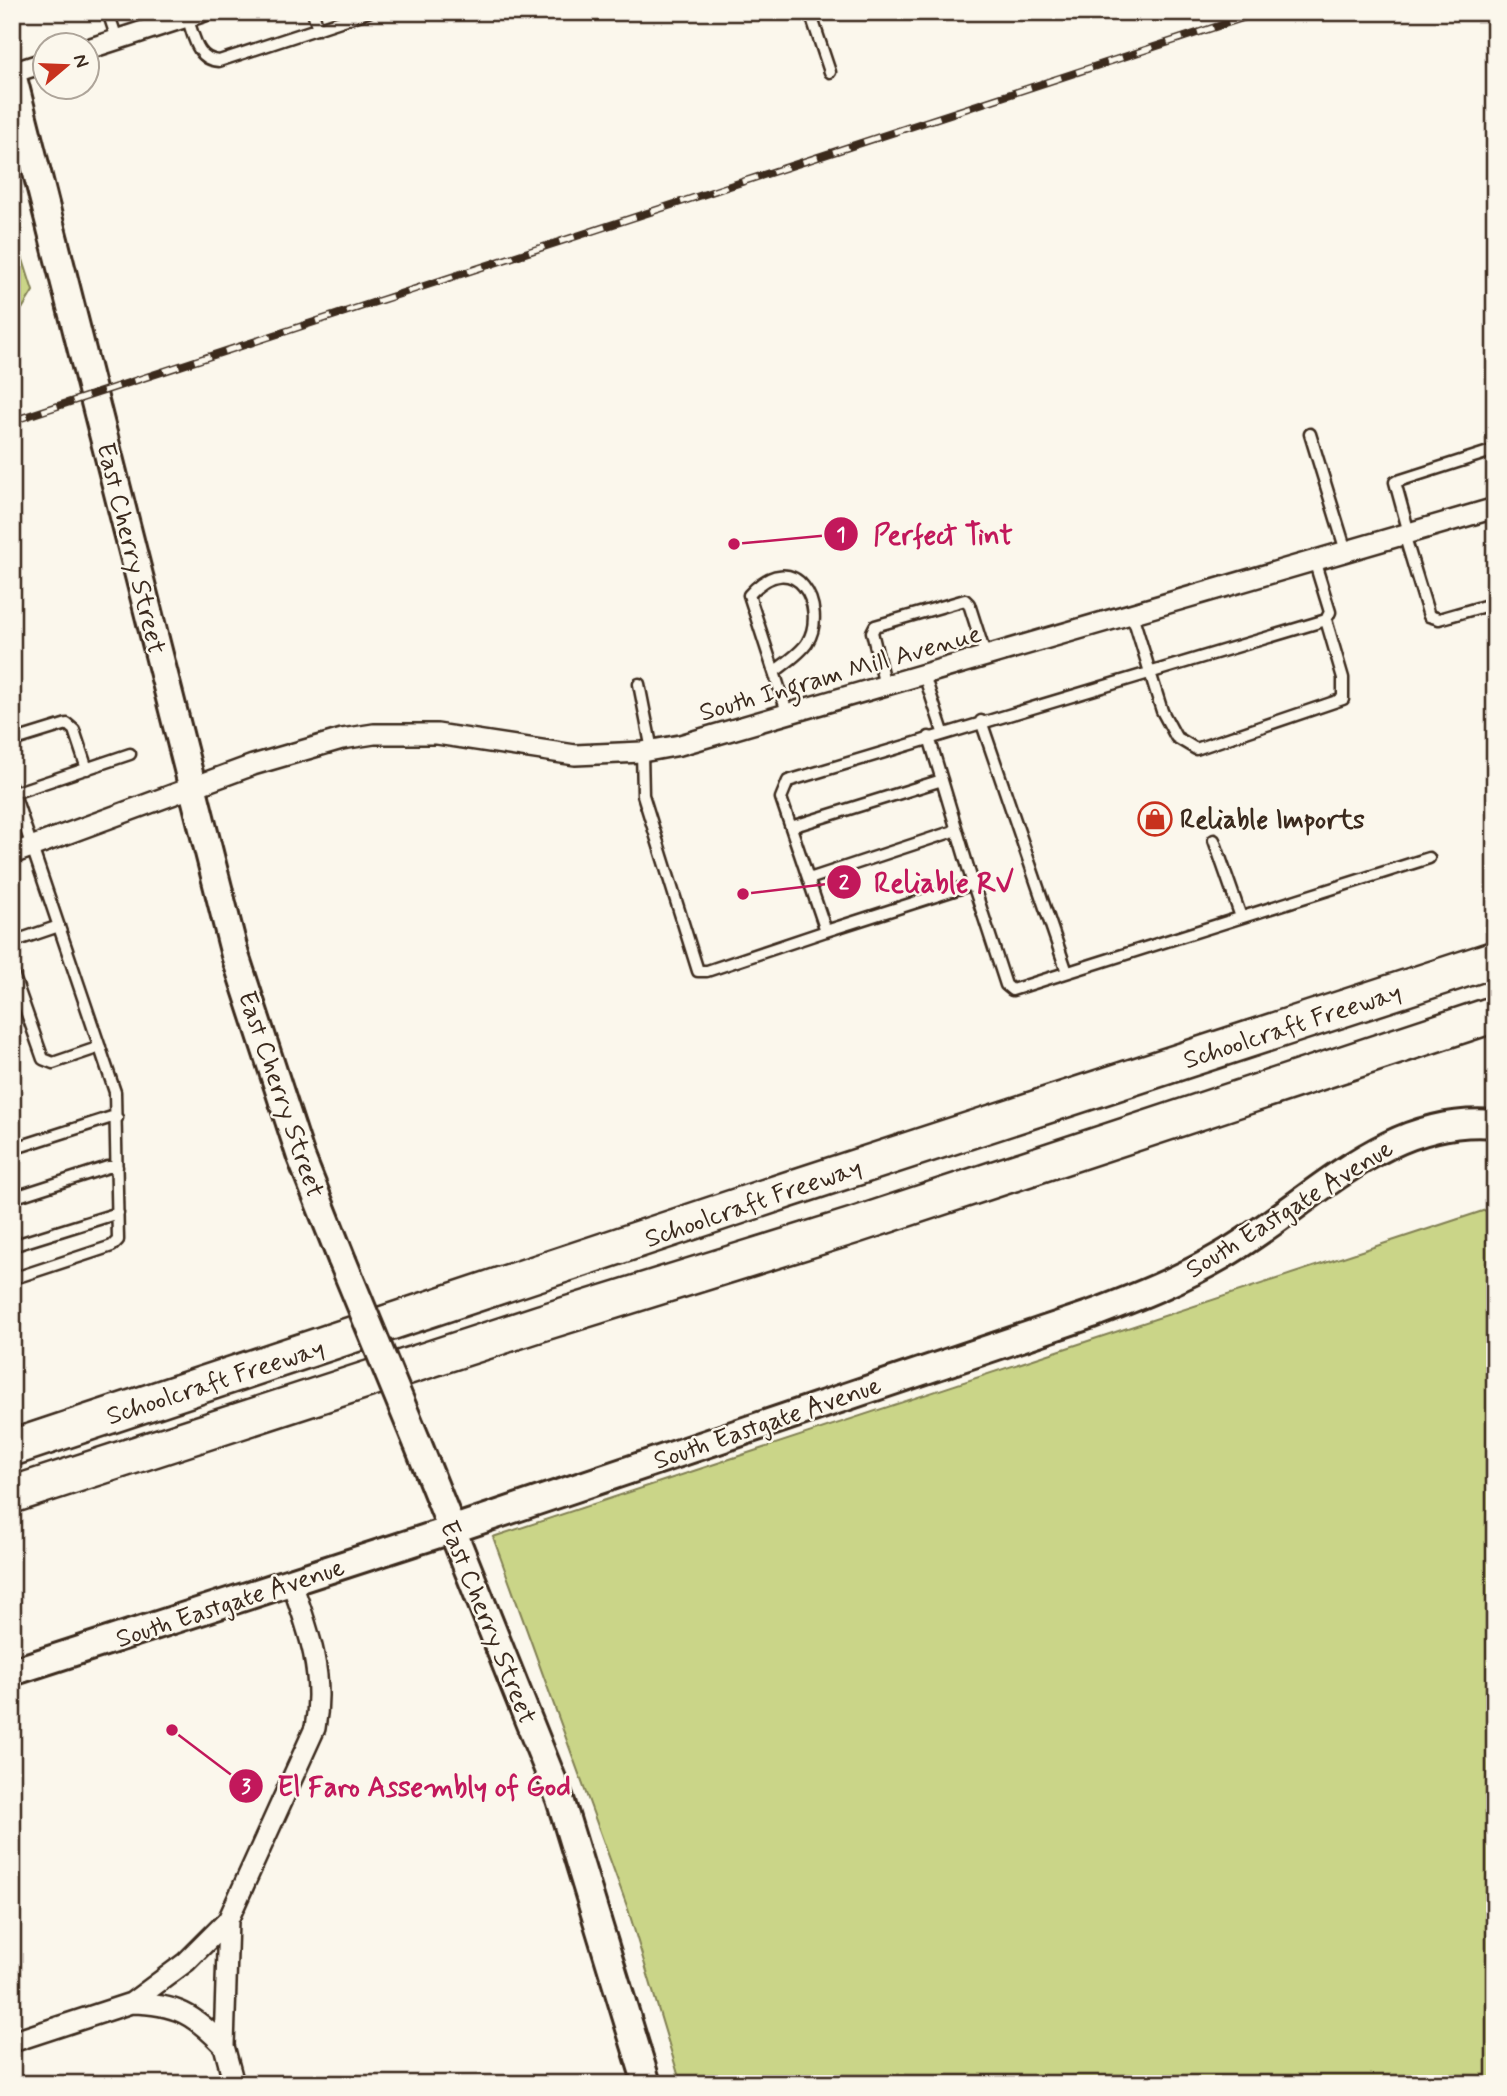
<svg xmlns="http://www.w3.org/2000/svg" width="1507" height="2096" viewBox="0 0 1507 2096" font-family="Mynerve,sans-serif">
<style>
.green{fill:#cad588;stroke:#828053;stroke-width:2}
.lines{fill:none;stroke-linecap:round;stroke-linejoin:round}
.lane-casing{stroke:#3b2a1e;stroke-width:15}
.street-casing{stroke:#3b2a1e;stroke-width:24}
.secondary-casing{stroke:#3b2a1e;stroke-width:32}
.highway-casing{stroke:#3b2a1e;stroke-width:40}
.lane{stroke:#fbf7ec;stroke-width:10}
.street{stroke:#fbf7ec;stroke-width:19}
.secondary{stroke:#fbf7ec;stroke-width:26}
.highway{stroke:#fbf7ec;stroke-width:35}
.rail-casing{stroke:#3b2a1e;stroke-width:8}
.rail{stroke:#fbf7ec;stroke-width:5;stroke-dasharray:16;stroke-linecap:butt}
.secondary-bridge-casing{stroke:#3b2a1e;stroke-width:32;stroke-linecap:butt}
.secondary-bridge{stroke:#fbf7ec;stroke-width:26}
.labels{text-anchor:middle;stroke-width:5;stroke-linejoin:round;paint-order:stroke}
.street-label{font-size:26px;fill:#3b2a1e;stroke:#fbf7ec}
.poi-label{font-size:26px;font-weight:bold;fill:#3b2a1e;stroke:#fbf7ec;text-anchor:start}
.leader{fill:none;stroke:#c2185b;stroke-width:2.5}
.callout-dot{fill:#c2185b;stroke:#fbf7ec;stroke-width:2.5}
.mark-label{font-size:21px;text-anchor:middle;font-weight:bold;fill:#fff}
.callout-label{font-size:28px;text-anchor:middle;font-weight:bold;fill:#c2185b;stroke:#fbf7ec;stroke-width:5;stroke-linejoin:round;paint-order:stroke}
</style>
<rect width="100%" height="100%" fill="#fbf7ec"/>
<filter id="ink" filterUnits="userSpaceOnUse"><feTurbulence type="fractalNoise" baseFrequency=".0143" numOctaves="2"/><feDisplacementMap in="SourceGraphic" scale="14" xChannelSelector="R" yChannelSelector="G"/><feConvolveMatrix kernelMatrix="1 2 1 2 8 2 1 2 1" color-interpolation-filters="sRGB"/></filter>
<g filter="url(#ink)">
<path class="green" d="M12 225 33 291 22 309 12 316Z
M1495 1207V2084H681L628 1909 493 1537Z"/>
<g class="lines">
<defs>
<path id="lane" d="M108 12 117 39
M313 12 318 29
M810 12 830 72
M187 17C194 35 196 60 219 61L368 12
M1310 434 1346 551
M1409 533 1395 482 1495 450
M1404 534 1429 616 1439 619 1495 603
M1314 560 1330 612 1326 620 788 781 781 798 826 931 973 884 1006 985 1012 990 1429 858
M1132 614 1162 711 1176 737 1196 749 1343 699V678L1326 620
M774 672C784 664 800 654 807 643 829 608 795 543 749 595L788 715
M924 675 943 732
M639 684 652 750
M885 686 872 632 875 626 965 600 969 604 986 657
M981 721 1067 972
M929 737 973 884
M12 741 67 724 74 730 87 769
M642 752 643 795 698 971H707L826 931
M12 788 115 1092 118 1240 112 1246 21 1276 12 1274
M14 793 130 754
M791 827 942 780
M1214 840 1241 917
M809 879 957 830
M12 942 59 926
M12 971 43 1059 53 1063 100 1047
M12 1149 112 1117 117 1118
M12 1198 108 1167H117
M12 1246 118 1213"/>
<path id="street" d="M88 49 202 12
M12 73 46 62
M12 854 253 765 342 739 374 734H437L575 755 642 752 680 745 1495 508
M131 2003C176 2004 194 2014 224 2046
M12 2042 131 2003 186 1962 228 1920
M234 2084 224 2046 228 1920 315 1728C325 1675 309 1631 291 1581"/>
<path id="secondary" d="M12 74 235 955 301 1157 342 1260
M417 1442 560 1799 647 2084
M12 1672 451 1530 1092 1314C1137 1297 1182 1279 1223 1255 1311 1204 1385 1114 1495 1124"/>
<path id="highway" d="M12 1448 787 1190 1495 959
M12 1495 541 1323 853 1226 1495 1014"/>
</defs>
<use href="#lane" class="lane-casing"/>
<use href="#street" class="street-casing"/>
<use href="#secondary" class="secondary-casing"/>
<use href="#highway" class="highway-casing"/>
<use href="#lane" class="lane"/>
<use href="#street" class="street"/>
<use href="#secondary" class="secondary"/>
<use href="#highway" class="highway"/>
<defs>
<path id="rail" d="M12 421 1261 12"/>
</defs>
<use href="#rail" class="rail-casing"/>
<use href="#rail" class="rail"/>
<defs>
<path id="secondary-bridge" d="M342 1260 417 1442"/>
</defs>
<use href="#secondary-bridge" class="secondary-bridge-casing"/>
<use href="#secondary-bridge" class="secondary-bridge"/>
</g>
</g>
<defs>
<symbol id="shop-ring" viewBox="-11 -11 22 22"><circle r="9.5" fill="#fbf7ec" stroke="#c8321e" stroke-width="1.5"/><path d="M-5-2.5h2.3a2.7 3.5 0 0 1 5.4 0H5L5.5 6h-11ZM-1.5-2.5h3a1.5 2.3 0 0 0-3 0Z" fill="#c8321e"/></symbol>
</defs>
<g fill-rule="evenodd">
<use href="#shop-ring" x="1136" y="800" width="38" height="38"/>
</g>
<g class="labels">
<g class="street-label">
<text transform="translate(132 548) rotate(76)" y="9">East Cherry Street</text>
<text transform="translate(840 672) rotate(-16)" y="9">South Ingram Mill Avenue</text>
<text transform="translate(1292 1025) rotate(-18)" y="9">Schoolcraft Freeway</text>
<text transform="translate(282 1094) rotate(71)" y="9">East Cherry Street</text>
<text transform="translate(753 1202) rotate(-19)" y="9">Schoolcraft Freeway</text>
<text transform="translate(1289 1208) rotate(-32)" y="9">South Eastgate Avenue</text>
<text transform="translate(215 1381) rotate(-18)" y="9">Schoolcraft Freeway</text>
<text transform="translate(767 1422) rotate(-19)" y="9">South Eastgate Avenue</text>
<text transform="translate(230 1602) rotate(-18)" y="9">South Eastgate Avenue</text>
<text transform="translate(489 1622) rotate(68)" y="9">East Cherry Street</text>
</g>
<g class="poi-label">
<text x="1180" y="828">Reliable Imports</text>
</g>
</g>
<path class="leader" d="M734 544L841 534M743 894L844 882M172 1730L246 1786"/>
<g class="callout-dot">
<circle cx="734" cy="544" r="7"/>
<circle cx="743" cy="894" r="7"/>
<circle cx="172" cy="1730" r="7"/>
<circle cx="841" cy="534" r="18"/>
<circle cx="844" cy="882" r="18"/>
<circle cx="246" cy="1786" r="18"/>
</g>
<g class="mark-label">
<text x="841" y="541">1</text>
<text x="844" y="889">2</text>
<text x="246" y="1793">3</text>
</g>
<g class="callout-label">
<text x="943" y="544">Perfect Tint</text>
<text x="944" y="892">Reliable RV</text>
<text x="424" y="1796">El Faro Assembly of God</text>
</g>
<rect width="1507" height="2096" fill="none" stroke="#fbf7ec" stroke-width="42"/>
<rect x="21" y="21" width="1465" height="2054" fill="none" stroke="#3b2a1e" stroke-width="2.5" filter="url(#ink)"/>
<g transform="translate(66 66) rotate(71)"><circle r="33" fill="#fbf7ec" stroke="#aea59a" stroke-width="2"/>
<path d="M0-5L12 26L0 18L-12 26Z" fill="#c8321e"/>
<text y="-10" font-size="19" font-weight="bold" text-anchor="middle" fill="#3b2a1e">N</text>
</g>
</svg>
